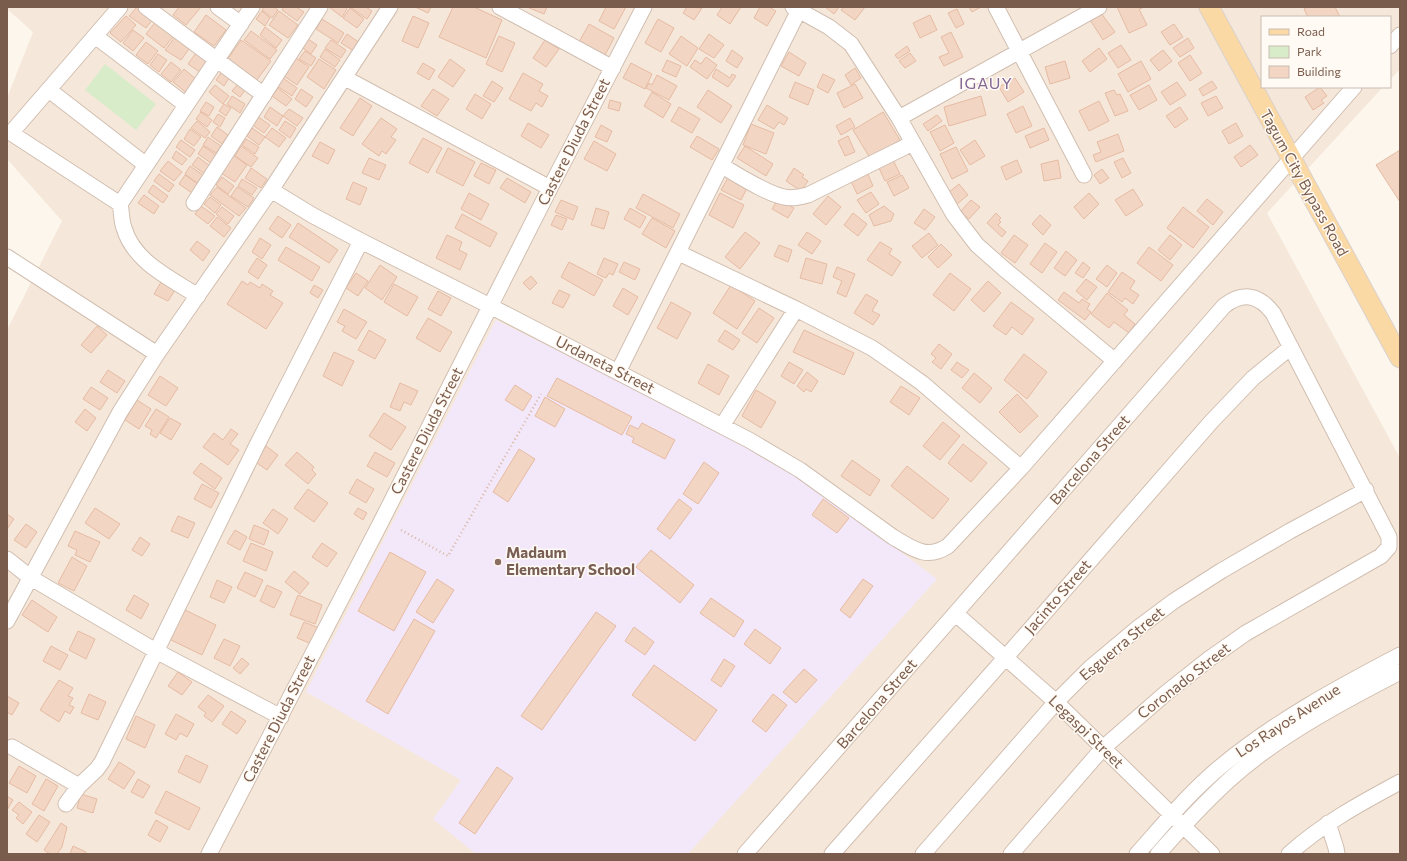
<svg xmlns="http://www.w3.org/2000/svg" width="1407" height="861" viewBox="0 0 1407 861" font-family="Commissioner,sans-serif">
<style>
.residential{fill:#f5e8da}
.education{fill:#f3e8fa}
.green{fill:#d8ecc9}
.building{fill:#f3d5c3;stroke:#e6bba3}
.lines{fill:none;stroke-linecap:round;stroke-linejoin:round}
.minor-casing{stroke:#d1beb0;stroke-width:17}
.major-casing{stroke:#dad1cd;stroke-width:21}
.path{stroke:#d9b8a5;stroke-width:2.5;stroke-dasharray:1 3;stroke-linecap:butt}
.minor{stroke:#fff;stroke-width:15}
.major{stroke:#fbd9a5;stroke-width:19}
.education-dot{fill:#8d6e63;stroke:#fffaf3;stroke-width:1.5}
.labels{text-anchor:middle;stroke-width:3;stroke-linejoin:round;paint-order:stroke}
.street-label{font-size:15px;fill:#7a5c4d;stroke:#fffaf3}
.education-label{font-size:15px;font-weight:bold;fill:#785e54;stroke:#fffaf3;text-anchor:start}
.neighbourhood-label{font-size:16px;letter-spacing:1px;fill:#846695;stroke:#fffaf3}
</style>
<rect width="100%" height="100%" fill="#fdf6ec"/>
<path class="residential" d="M7 7H1400V69L1390 80V17H1262V87H1383L1267 213 1400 458V854H7V330L62 221 7 159V98L33 32 7 9Z"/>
<path class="education" d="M496 320 722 432 773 461 841 507 937 579 688 854H476L433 819 461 780 306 692Z"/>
<path class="green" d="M105 64 156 104 136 130 85 90Z"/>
<path class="building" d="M137 7 153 19 146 28 129 16Z
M179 7H201L186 25 173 15Z
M264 7H274L278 10 272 18 262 10Z
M284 7H296L304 12 297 21 282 10Z
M329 7H345L347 9 342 17Z
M350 7H366L372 11 367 19Z
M415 7H431L428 13Z
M453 7H474L502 20 486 58 439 37Z
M527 7H547L544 14Z
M606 7H626L614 29 599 21Z
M687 7 702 8 694 20 683 13Z
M722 7H741L730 24 717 15Z
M760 7H769L776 11 767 26 754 18Z
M825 7H839L834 14Z
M844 7H865L855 20 841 10Z
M969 7H981L972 12Z
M1117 7H1145L1139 9 1147 25 1129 33Z
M1307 7H1335L1340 17H1308L1304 9Z
M350 8 364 19 357 28 343 18Z
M957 9 964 24 956 28 948 13Z
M262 11 270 18 265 26 256 19Z
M279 11 298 25 288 38 269 25Z
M1101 13 1115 32 1103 40 1090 20Z
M206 15 226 30 214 46 194 32Z
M930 15 937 30 920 38 913 23Z
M126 16 136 25 121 42 110 33Z
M413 16 429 23 418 48 402 41Z
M322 19 344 33 338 43 316 29Z
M658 19 674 28 661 52 645 43Z
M157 20 175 34 164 48 146 34Z
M589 24 614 38 604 57 579 42Z
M1174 24 1183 37 1170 45 1161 32Z
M265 27 282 40 276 48 260 35Z
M133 30 144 38 133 51 123 43Z
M251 31 277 50 270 59 244 40Z
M951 32 963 57 944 66 939 57 949 53 941 37Z
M347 34 360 43 354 51 341 43Z
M709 34 724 45 714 58 699 49Z
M176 36 191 46 181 60 165 50Z
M499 36 515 43 502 72 486 64Z
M681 36 698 48 687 66 669 54Z
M305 37 317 45 311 54 300 46Z
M1188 38 1194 48 1180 57 1173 48Z
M241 40 271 61 256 81 227 60Z
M331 40 346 50 341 58 325 48Z
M545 40 559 49 546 67 533 58Z
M146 42 158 51 148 64 136 55Z
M1121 45 1131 60 1118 68 1108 53Z
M907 46 910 51 898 59 895 55Z
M1099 48 1107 59 1090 72 1082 61Z
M325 49 340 60 335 67 320 57Z
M732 50 743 58 737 68 726 61Z
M1163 50 1172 61 1159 71 1150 60Z
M305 51 316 58 311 66 299 59Z
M789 52 806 63 799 76 781 66Z
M196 53 209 63 201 73 188 64Z
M910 53 916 61 905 68 899 61Z
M158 54 167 60 159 72 150 65Z
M1190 55 1202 73 1190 81 1178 63Z
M706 57 717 65 707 79 690 67 695 60 701 64Z
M296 58 309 67 297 85 284 76Z
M319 59 336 70 324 89 307 77Z
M450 59 465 70 453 87 438 77Z
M667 60 681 66 676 77 662 71Z
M1065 61 1070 78 1050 84 1045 67Z
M1141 61 1151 79 1128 92 1118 74Z
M171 62 181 70 171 82 161 74Z
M423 63 435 70 429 80 417 73Z
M631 63 652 74 645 89 623 78Z
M855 68 861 78 851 85 845 75Z
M184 69 198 81 188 94 173 82Z
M716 69 730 78 732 74 736 76 728 87 712 77Z
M221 73 229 78 224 86 216 80Z
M523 73 543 84 539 91 548 96 542 107 536 103 531 111 509 99Z
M823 74 835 80 828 93 817 87Z
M657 75 677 86 669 100 646 88 649 83 652 85Z
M283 78 297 88 292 96 277 86Z
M1015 78 1024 92 1008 102 999 87Z
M492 81 503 88 494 102 483 96Z
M1212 81 1217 88 1203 96 1199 89Z
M795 82 814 90 808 105 789 97Z
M1177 82 1186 95 1170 105 1161 92Z
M238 84 245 90 240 97 232 91Z
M855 84 863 98 844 108 837 93Z
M215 85 229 96 223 104 209 92Z
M1149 85 1157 100 1139 110 1130 95Z
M1320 87 1327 96 1321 100 1324 103 1313 110 1305 97Z
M278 88 292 99 286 106 272 96Z
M301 89 313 97 306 107 295 99Z
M433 89 449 99 437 116 421 106Z
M708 90 732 106 721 123 697 107Z
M1114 90 1117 95 1120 94 1128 111 1115 116 1105 93Z
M652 92 671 104 663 118 644 106Z
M475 94 491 104 482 119 466 109Z
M232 96 245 104 240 113 227 104Z
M981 96 986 115 949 126 944 107Z
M1216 96 1223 108 1208 116 1201 103Z
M360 98 372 106 353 136 340 128Z
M610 100 621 103 619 111 608 108Z
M1099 101 1109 121 1089 131 1079 111Z
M206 102 214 107 209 116 200 111Z
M224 104 231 108 226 116 219 111Z
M767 105 788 118 784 125 779 122 774 129 758 120Z
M1023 106 1032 126 1016 133 1007 114Z
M270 107 283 116 277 126 264 117Z
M679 107 700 119 692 133 671 121Z
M1180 107 1188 119 1175 128 1166 116Z
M289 109 303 118 297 126 283 116Z
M201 112 212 120 207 127 196 119Z
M883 112 900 140 870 158 853 130Z
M218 114 225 118 220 127 213 122Z
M937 115 942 121 928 131 923 124Z
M257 116 270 125 264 133 251 124Z
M381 118 397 129 391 137 396 140 386 154 382 151 379 156 362 144Z
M850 118 855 127 841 135 836 126Z
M197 121 210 132 205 138 191 128Z
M285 121 296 128 290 138 279 130Z
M528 123 549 135 541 148 521 136Z
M1236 123 1243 136 1229 144 1222 131Z
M751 124 774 133 766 154 743 145Z
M601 125 612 131 607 142 595 137Z
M945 125 954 143 940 151 930 132Z
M217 127 228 135 222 144 211 136Z
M252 128 265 137 259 145 247 136Z
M272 128 286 138 279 147 265 137Z
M1044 128 1049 140 1030 148 1025 136Z
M190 129 201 137 194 146 184 139Z
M1118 134 1124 151 1096 162 1093 155 1101 152 1097 142Z
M697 136 719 149 712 160 690 147Z
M848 136 855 152 845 156 838 141Z
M208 137 221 146 216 153 203 145Z
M423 138 442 148 428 173 409 163Z
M246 139 259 147 255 154 242 145Z
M181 140 195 150 190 157 176 147Z
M975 140 985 156 970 165 960 150Z
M594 141 616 154 607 171 584 159Z
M320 142 335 150 328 164 312 156Z
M1250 145 1258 155 1241 167 1234 157Z
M203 146 216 155 211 163 198 154Z
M241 146 258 158 251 167 235 156Z
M745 146 773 164 766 176 737 158Z
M956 147 968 171 952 179 940 154Z
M448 148 475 162 463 186 436 172Z
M1400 150V202L1376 165Z
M176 151 187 159 182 165 172 158Z
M233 155 247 165 235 182 221 173Z
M198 157 210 166 205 174 192 165Z
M369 158 386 165 379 180 362 173Z
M1123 158 1131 173 1122 178 1114 162Z
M893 160 900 174 885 181 879 168Z
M1017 160 1022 172 1006 180 1001 167Z
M1058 160 1061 178 1044 181 1041 164Z
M168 161 182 172 174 181 160 171Z
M481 163 496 170 489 184 474 176Z
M190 166 203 175 197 183 185 174Z
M251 168 267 179 261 188 245 178Z
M794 168 804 175 802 177 808 181 801 191 786 181Z
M1102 169 1109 178 1100 184 1094 175Z
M867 172 873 186 857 194 850 179Z
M159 174 174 185 169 192 154 181Z
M730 174 749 184 741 200 721 190Z
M185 175 198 184 192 193 179 184Z
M902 175 909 188 894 196 887 182Z
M222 177 234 186 228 194 216 185Z
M507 178 531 192 525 203 500 188Z
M242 179 257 188 252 195 238 186Z
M353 182 367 188 360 205 346 199Z
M959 184 968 195 957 204 948 193Z
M153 185 168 196 163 203 148 192Z
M217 187 246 208 239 216 210 195Z
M237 187 254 198 248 207 231 196Z
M1133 189 1143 205 1126 216 1115 200Z
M871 192 879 204 866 213 857 200Z
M469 193 489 204 481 220 461 209Z
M720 193 744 205 733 228 709 215Z
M1089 193 1099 204 1084 219 1074 207Z
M643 194 680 214 673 228 636 208Z
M144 195 159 206 154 214 138 203Z
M828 196 841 207 826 225 813 214Z
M210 197 221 205 215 213 204 204Z
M778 199 794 208 788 218 772 209Z
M1207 199 1223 212 1213 225 1197 211Z
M561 200 578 207 573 220 555 212Z
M971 200 980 207 969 219 960 212Z
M201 206 215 216 208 224 195 214Z
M884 206 894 214 891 221 874 226 869 215Z
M222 207 234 216 228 224 216 214Z
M1183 207 1209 227 1193 248 1167 228Z
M596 208 609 212 604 229 591 225Z
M630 208 646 217 640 228 624 219Z
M924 209 935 217 925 230 914 223Z
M853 213 867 224 858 236 844 225Z
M996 213 1001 218 999 220 1001 222 998 225 1006 232 1002 237 987 223Z
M462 214 497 233 490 247 455 228Z
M556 215 567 219 562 230 551 225Z
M1040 215 1051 225 1043 235 1032 224Z
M278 216 291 225 282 238 269 229Z
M217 217 231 228 224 237 210 226Z
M652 218 675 231 666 248 642 234Z
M298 223 338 250 329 263 289 237Z
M745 232 760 243 740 269 725 257Z
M807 232 821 241 812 254 798 245Z
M929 233 938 245 922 258 912 246Z
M447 235 462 242 459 250 467 254 460 270 436 258Z
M1014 235 1028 245 1015 263 1001 253Z
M1170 235 1182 245 1170 260 1158 250Z
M260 238 271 245 262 259 252 252Z
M197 241 210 251 203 261 190 250Z
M880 242 892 249 889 254 901 262 892 276 867 260Z
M1045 243 1057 252 1042 273 1030 264Z
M941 244 952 255 938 268 928 257Z
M779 245 792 250 788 262 774 256Z
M286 247 320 267 312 281 278 260Z
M1149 247 1173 265 1161 281 1137 263Z
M1066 251 1077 260 1065 276 1054 268Z
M257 258 267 265 258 279 248 272Z
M604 258 618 264 613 275 609 273 606 278 597 274Z
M806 258 827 264 822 284 800 278Z
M569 262 603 280 594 296 561 277Z
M624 262 640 269 635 280 619 272Z
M1083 262 1090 268 1083 278 1075 273Z
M380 265 397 277 382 300 365 288Z
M1107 265 1117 273 1107 287 1096 279Z
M837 267 855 274 846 297 837 293 842 281 833 277Z
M1122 272 1135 281 1130 289 1139 295 1133 304 1125 298 1122 302 1108 292Z
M356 273 368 281 358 296 346 288Z
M950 273 971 289 954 311 933 295Z
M531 276 537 283 530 290 523 283Z
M1086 279 1097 287 1087 300 1076 291Z
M242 281 248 285 250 282 260 288 262 284 273 291 270 295 283 303 266 329 227 304Z
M988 281 1001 293 984 312 971 300Z
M161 282 175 290 168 301 154 294Z
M394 284 418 297 407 316 384 302Z
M314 285 323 290 318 298 310 293Z
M731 285 755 301 737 329 713 313Z
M623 288 638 297 628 315 613 306Z
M559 290 570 295 563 308 552 303Z
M438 291 451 298 441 316 428 309Z
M1064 292 1079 303 1082 299 1090 304 1087 309 1091 312 1085 320 1058 300Z
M1107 293 1128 310 1124 315 1135 324 1129 333 1114 322 1109 328 1091 314Z
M866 294 878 301 872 311 880 315 873 325 854 313Z
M671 302 691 313 677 339 657 328Z
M1011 302 1034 319 1022 335 1012 327 1006 335 993 326Z
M759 308 774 318 757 343 742 333Z
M344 309 367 322 356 339 342 331 345 326 337 322Z
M428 318 452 332 440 352 416 338Z
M97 326 107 335 91 353 81 345Z
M369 330 386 340 375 359 358 350Z
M725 330 740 340 733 350 718 341Z
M804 330 854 353 844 375 793 352Z
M939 344 952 354 941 369 932 362 936 358 931 354Z
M334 352 354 361 342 386 323 376Z
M1024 354 1047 372 1027 399 1004 380Z
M789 362 803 370 794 384 781 376Z
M957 362 969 370 962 378 951 370Z
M708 364 729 376 719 395 698 383Z
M108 370 125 381 117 393 100 382Z
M807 372 818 381 811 392 806 389 804 392 797 386Z
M974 373 992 388 980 403 962 388Z
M160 376 178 388 166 406 148 395Z
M557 378 632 417 622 435 547 396Z
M400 383 418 391 411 405 404 402 400 411 390 407Z
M515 385 532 396 523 411 505 400Z
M901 386 920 398 909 415 890 402Z
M91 387 108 398 100 410 83 399Z
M756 390 776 402 761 428 742 416Z
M1017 394 1038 416 1020 433 999 412Z
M545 397 565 409 555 427 535 416Z
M137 400 151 409 139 429 125 420Z
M85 409 96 418 87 431 75 422Z
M156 409 169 417 156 438 150 434 152 430 145 426Z
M384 413 406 427 391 450 369 436Z
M170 418 181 424 171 440 160 433Z
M943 422 960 436 940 460 923 446Z
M642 423 675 440 665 459 632 442 634 438 626 434 630 425 638 429Z
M231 429 238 434 230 444 239 450 228 465 203 447 214 433 223 440Z
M963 444 987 463 971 482 948 463Z
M266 446 278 455 267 470 254 461Z
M519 449 535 459 508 502 493 492Z
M297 452 314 467 312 470 316 474 308 484 285 465Z
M375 452 395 463 387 477 367 466Z
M852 460 880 480 870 496 841 476Z
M704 462 719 473 698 504 683 494Z
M201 463 222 478 215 489 193 473Z
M907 466 949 499 933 519 891 486Z
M357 479 374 489 366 503 349 493Z
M202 484 219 493 211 508 194 499Z
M308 489 328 503 314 522 294 508Z
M679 499 692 509 670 539 657 529Z
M823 499 849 518 837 533 812 515Z
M95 508 120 524 109 539 85 523Z
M358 508 367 513 363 520 354 514Z
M273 509 288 519 278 534 263 523Z
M7 514 14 519 7 529Z
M178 516 195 523 188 538 171 531Z
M26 524 37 532 26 548 14 540Z
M254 525 269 531 264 545 249 539Z
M235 530 247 537 240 550 227 543Z
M75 531 100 542 90 562 75 555 77 550 68 546Z
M140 537 150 544 142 556 132 550Z
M251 543 273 552 266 571 243 561Z
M322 543 337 553 327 567 312 557Z
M651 550 694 585 680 603 636 567Z
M390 552 426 572 394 631 358 611Z
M72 557 87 566 74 591 58 583Z
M294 571 309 583 300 594 285 582Z
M245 572 263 580 255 597 237 588Z
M437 579 454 590 433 623 416 612Z
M863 579 873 586 850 618 840 610Z
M217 580 232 587 224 603 210 597Z
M267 585 282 592 274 608 260 601Z
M134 595 149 604 141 619 126 610Z
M298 595 322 605 315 624 290 615Z
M711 598 744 621 734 637 700 613Z
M32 600 57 617 48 632 22 615Z
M181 608 216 625 202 655 167 638Z
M596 612 616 626 542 730 521 716Z
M414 619 435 631 388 714 366 701Z
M304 622 319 628 312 644 297 638Z
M634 627 654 642 645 655 625 641Z
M755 629 781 648 770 664 744 644Z
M78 631 95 639 86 659 69 650Z
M224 639 240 646 230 666 214 658Z
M51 646 68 655 60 670 43 661Z
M242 658 249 664 240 674 233 668Z
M724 659 735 666 721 687 711 680Z
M654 665 717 710 695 741 632 695Z
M804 669 817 680 796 703 783 692Z
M178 672 192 682 182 695 168 686Z
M59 680 73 688 68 696 73 698 69 705 74 707 70 714 65 711 59 722 40 710Z
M89 694 106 702 98 720 81 713Z
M773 694 787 705 766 732 752 721Z
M208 695 224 706 212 722 204 716 206 713 198 707Z
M7 696 19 703 12 715 7 712Z
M231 711 246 721 237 734 222 724Z
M176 714 194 724 187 737 180 733 176 740 165 734Z
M136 716 155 725 145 748 126 739Z
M186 755 208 766 200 783 178 772Z
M119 762 135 772 124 789 108 779Z
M19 766 36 776 27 793 9 783Z
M497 767 513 778 475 834 459 823Z
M46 779 58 786 44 811 32 804Z
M138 779 150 786 143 798 131 792Z
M166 791 200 808 189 830 155 813Z
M81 794 97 799 93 813 77 808Z
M7 796 13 800 7 810Z
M19 802 32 812 23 824 16 818 19 815 12 810Z
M39 815 50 822 37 842 26 834Z
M156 820 168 827 160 842 148 835Z
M61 823 67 827 62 847 57 854H50L44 850Z
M73 846 86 852V854H70Z"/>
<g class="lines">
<defs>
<path id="minor" d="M120 7 11 133 120 204C122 212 121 220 124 228 134 262 170 278 198 296
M146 7 264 95
M218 7 241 24
M500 7 613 68
M793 7 829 27 851 44 899 118 954 215 977 245 1003 268 1115 361
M996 7 1084 175
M95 36 186 105
M1390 46 1400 35
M345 78 550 188
M49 90 146 165
M899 118 1099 7
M722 166C738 175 767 194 784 197 792 199 800 197 808 195L913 143
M271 190 312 215 361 241 490 306 749 440 800 470 893 537C913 549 927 560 948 546L1021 468 1354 87
M194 203 320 7
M120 204 252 7
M679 253 796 309 872 348 898 366 922 383 1021 468
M7 257 157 354
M618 372 799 10
M722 426 796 309
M7 559 31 578 156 651 281 717
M956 614 1056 702 1212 854
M7 621 120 412 157 354 271 190 390 7
M12 747 79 786
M66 804 79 786 97 769 102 762 257 445 361 241
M1328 823 1336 848 1337 854
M209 854 382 520 550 188 644 7
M745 854 1224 306C1243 291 1259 295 1273 313L1389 537V547L1381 556 1374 560 1246 633 1209 659 1166 693 1103 748 1011 854
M832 854 1006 657 1211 422 1253 378 1291 347
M923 854 1056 702 1090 668 1139 627 1174 601 1221 571 1290 531 1366 490
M1137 854C1163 825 1189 793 1219 768 1274 722 1337 688 1400 655
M1158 854C1180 829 1203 804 1228 781 1276 737 1342 702 1400 672
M1289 854C1322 824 1361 803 1400 782"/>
<path id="major" d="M1209 7 1400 358"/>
</defs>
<use href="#minor" class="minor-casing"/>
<use href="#major" class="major-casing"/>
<path class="path" d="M401 530 448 556 541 394"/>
<use href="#minor" class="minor"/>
<use href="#major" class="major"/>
</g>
<circle class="education-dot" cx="498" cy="562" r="4"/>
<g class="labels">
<g class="street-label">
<text transform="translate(574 142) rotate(-63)" y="5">Castere Diuda Street</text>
<text transform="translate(1304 183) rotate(61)" y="5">Tagum City Bypass Road</text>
<text transform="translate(605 365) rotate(27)" y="5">Urdaneta Street</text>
<text transform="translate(427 431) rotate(-63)" y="5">Castere Diuda Street</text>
<text transform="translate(1090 460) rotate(-49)" y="5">Barcelona Street</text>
<text transform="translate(1058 597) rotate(-49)" y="5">Jacinto Street</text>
<text transform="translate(1122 644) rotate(-40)" y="5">Esguerra Street</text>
<text transform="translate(1184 681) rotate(-38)" y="5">Coronado Street</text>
<text transform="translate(877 704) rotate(-49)" y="5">Barcelona Street</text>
<text transform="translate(279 719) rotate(-63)" y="5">Castere Diuda Street</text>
<text transform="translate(1288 721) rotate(-33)" y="5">Los Rayos Avenue</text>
<text transform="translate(1086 732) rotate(44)" y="5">Legaspi Street</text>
</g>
<g class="education-label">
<text x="506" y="558">Madaum<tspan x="506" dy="17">Elementary School</tspan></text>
</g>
<g class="neighbourhood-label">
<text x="986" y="89">IGAUY</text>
</g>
</g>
<rect width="1407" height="861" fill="none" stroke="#7a5c4d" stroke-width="16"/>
<rect x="1261" y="16" width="130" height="72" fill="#fffaf3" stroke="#cabbb1"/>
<rect x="1269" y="29" width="20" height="6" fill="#fbd9a5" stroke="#cabbb1"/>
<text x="1297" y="36" font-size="12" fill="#7a5c4d">Road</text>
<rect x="1269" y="46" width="20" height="12" fill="#d8ecc9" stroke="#cabbb1"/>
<text x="1297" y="56" font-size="12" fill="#7a5c4d">Park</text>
<rect x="1269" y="66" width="20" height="12" fill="#f3d5c3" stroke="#cabbb1"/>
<text x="1297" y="76" font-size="12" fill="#7a5c4d">Building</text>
</svg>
